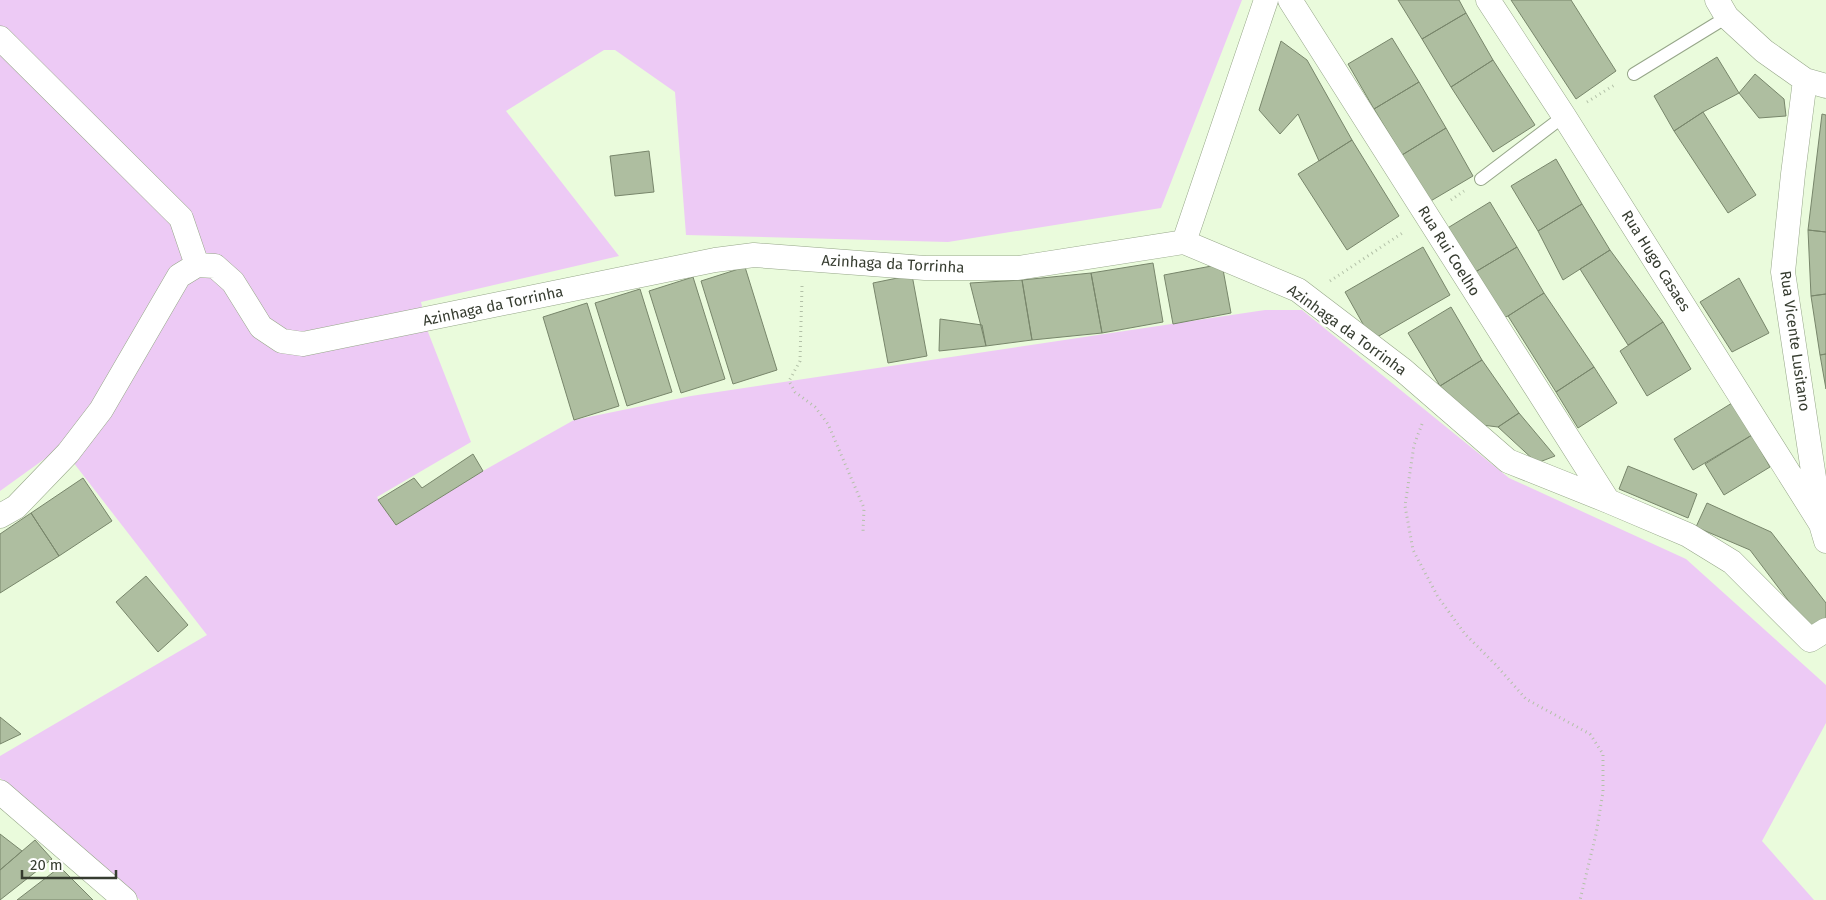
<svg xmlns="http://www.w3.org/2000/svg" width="1826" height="900" viewBox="0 0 1826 900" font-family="'Fira Sans',sans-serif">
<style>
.green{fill:#edcaf5}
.building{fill:#aebea0;stroke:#78866b}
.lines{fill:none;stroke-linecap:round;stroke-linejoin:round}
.service-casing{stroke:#96a689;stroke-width:14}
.minor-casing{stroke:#96a689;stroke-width:25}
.path{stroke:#b3c1a8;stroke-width:3;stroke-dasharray:1 4;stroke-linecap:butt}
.service{stroke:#fff;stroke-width:12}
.minor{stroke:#fff;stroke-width:24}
.labels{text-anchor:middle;stroke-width:5;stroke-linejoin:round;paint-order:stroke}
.street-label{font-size:15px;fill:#363c30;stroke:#fff}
</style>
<rect width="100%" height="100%" fill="#eafbdc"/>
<path class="green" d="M0 0H1242L1161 208 948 242 686 235 675 92 615 50H604L506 111 619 256 421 302 428 332 471 442 377 497 396 525 483 471 574 420 691 396 1265 310H1302L1509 478 1686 559 1826 685V723L1762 841 1814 900H140L0 778V756L207 635 73 462 50 455 0 491Z"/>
<path class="building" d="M1398 0H1459L1466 13 1422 39Z
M1511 0H1571L1616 71 1576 99Z
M1466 13 1493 60 1451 87 1422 39Z
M1392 38 1419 82 1374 109 1348 64Z
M1281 41 1307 60 1352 140 1319 161 1298 114 1280 134 1259 110Z
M1717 57 1739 93 1703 112 1674 131 1654 96Z
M1493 60 1535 125 1493 152 1451 87Z
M1755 74 1784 99 1786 116 1759 118 1739 93Z
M1419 82 1446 128 1402 155 1374 109Z
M1703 112 1756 195 1728 213 1674 131Z
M1822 114 1826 115V232L1808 230Z
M1446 128 1473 176 1429 202 1402 155Z
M1352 140 1399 216 1347 250 1298 174Z
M649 151 654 192 615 196 610 156Z
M1556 159 1582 204 1538 231 1511 186Z
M1490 202 1517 247 1472 274 1446 229Z
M1582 204 1610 250 1563 280 1538 231Z
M1808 230 1826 232V294L1811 296Z
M1423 247 1450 295 1372 340 1345 292Z
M1517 247 1544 293 1508 316 1500 319 1472 274Z
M1610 250 1663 322 1628 345 1580 269Z
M1153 263 1163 322 1102 333 1091 273Z
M1222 264 1231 313 1173 324 1164 275Z
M745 267 777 370 733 384 701 281Z
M1091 273 1102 333 1032 340 1022 280Z
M912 275 927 356 888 363 873 283Z
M693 277 725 379 681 393 649 291Z
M1739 278 1769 333 1732 352 1700 302Z
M1022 280 1032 340 986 346 970 283Z
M640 289 672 392 627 406 595 303Z
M1544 293 1594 367 1556 392 1508 316Z
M1826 294V354L1820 355 1811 296Z
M587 303 619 406 574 420 543 317Z
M1451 307 1482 360 1440 386 1408 333Z
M940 319 982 325 986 346 939 351Z
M1663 322 1691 369 1647 396 1620 351Z
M1826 354V389L1820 355Z
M1482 360 1519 413 1498 427 1482 425 1440 386Z
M1594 367 1617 403 1578 428 1556 392Z
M1732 403 1752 435 1693 470 1674 439Z
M1519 413 1555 456 1537 463 1498 427Z
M1752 435 1770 467 1724 495 1705 464Z
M473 454 483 471 396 525 378 500 414 478 422 488Z
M1628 466 1697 494 1688 518 1619 489Z
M83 478 112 521 59 556 31 513Z
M1707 503 1771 532 1826 603V621L1812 632 1750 550 1696 527Z
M31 513 59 556 0 593V534Z
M146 576 188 625 158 652 116 602Z
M0 717 21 734 0 744Z
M0 834 22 851 0 870Z
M35 840 52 859 0 900V870Z
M60 867 93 900H17Z"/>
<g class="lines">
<defs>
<path id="service" d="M1634 74 1727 17
M1481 179 1564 116"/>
<path id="minor" d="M1290 0 1608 501
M1488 0 1564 116 1821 524
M1717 0 1727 17 1764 51 1805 80 1826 86
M0 38 181 218 197 265
M1805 80 1793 174 1783 272 1821 524 1826 541
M1184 242 1266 0
M0 516 16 507 68 453 101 410 179 276 197 265 215 266 233 282 261 327 282 341 303 344 715 260 754 255 925 268H1018L1184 242 1298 290 1403 370 1508 461 1608 501 1688 535 1732 562 1810 640 1826 630
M0 792 125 900"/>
</defs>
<use href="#service" class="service-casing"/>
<use href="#minor" class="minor-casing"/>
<path class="path" d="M1587 102 1616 84
M1451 200 1464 191
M1330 281 1404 232
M802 286 800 361 789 381 795 392 815 407 828 424 864 508 863 532
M1422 424 1414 445 1405 506 1413 550 1438 597 1465 634 1496 665 1526 699 1590 734 1603 754V792L1596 834 1580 900"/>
<use href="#service" class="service"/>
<use href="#minor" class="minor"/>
</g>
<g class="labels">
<g class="street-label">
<text transform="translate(1449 251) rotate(58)" y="5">Rua Rui Coelho</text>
<text transform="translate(1656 261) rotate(58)" y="5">Rua Hugo Casaes</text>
<text transform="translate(893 264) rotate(3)" y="5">Azinhaga da Torrinha</text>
<text transform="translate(493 306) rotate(-12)" y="5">Azinhaga da Torrinha</text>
<text transform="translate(1347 330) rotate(36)" y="5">Azinhaga da Torrinha</text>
<text transform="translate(1795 341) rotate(82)" y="5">Rua Vicente Lusitano</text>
</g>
</g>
<path d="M22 870v8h94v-8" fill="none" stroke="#363c30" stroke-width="2.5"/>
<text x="30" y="870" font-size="15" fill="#363c30" stroke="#ffffff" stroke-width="4" paint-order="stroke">20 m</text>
</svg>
